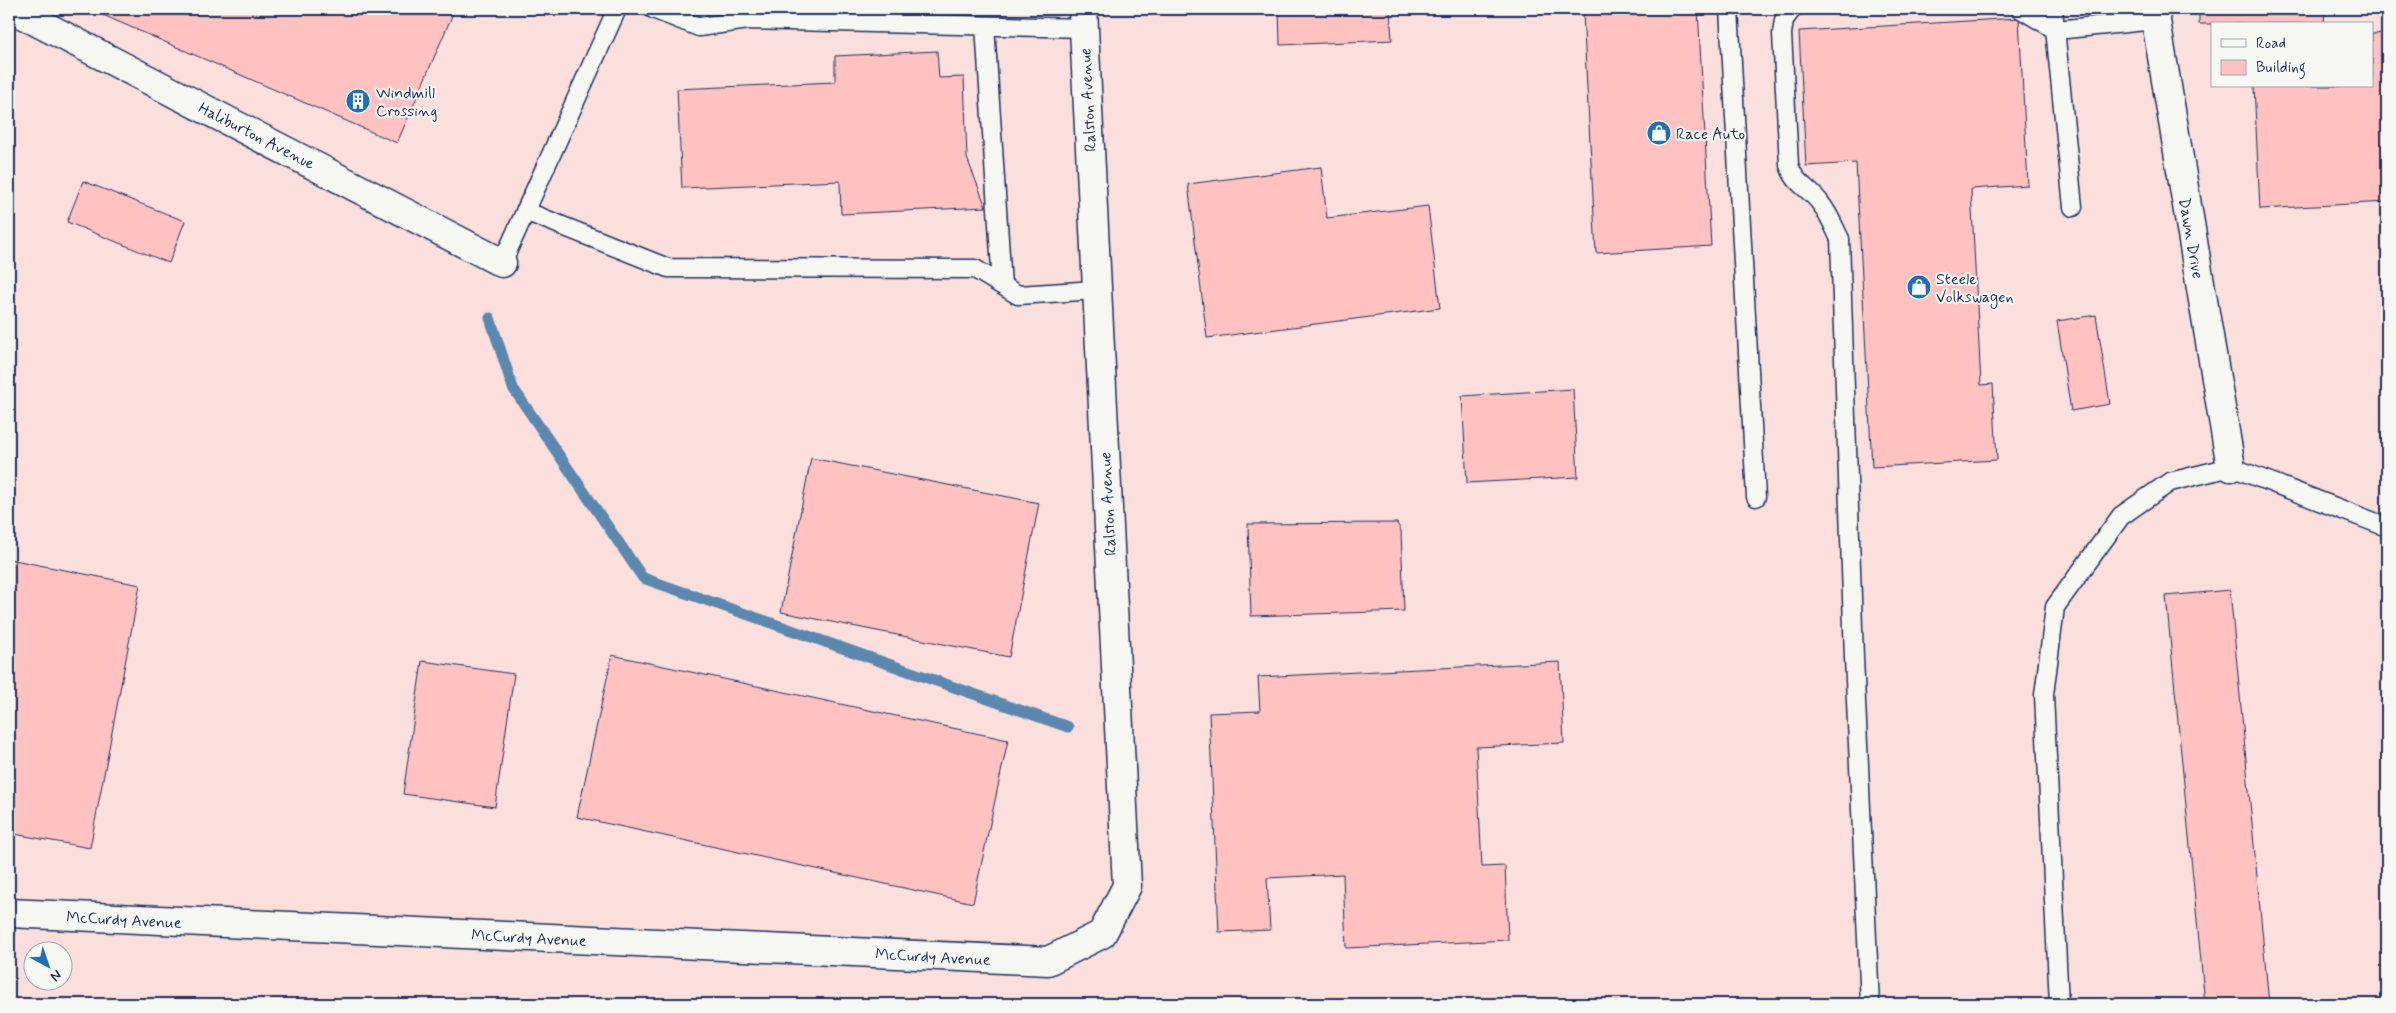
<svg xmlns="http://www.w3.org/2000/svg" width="2396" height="1013" viewBox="0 0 2396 1013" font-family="Mynerve,sans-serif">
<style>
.built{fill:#fadfdc;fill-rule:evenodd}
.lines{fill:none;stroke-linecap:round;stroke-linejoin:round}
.stream{stroke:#5b88af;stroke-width:11}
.building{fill:#ffc2c1;stroke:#1b2f5e}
.lane-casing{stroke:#1b2f5e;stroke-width:21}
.street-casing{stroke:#1b2f5e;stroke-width:31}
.lane{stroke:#f6f6f2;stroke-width:18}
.street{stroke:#f6f6f2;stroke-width:28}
.labels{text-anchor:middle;stroke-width:4;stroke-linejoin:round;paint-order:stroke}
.poi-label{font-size:16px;fill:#1b2f5e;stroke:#f6f6f2;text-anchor:start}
.street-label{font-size:16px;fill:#1b2f5e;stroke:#f6f6f2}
</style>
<rect width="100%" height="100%" fill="#f8ece8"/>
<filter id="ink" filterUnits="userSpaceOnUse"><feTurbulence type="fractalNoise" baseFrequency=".02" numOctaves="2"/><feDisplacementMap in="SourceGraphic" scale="10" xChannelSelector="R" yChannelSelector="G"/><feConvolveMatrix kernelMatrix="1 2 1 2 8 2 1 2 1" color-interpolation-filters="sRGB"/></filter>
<g filter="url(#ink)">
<path class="built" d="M9 9H2387V1004H9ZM2212 24H2372V86H2212ZM32 950H62V980H32Z"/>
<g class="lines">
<path class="stream" d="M490 318 513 388 643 578 1068 727"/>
</g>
<path class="building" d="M89 9H455L397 143Z
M1279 9H1390L1392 40 1280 45Z
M1597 9H1698L1711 246 1596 253 1583 13 1597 12Z
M2199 9H2325L2324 24H2199Z
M2019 18 2028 185 1971 189 1981 385 1993 384 1997 460 1872 467 1856 163 1806 166 1799 31Z
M2387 33V202L2260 209 2254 86H2372V34Z
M937 51 939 78 964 77 967 158 986 207 841 214 840 181 682 188 677 89 835 82V56Z
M1321 167 1327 218 1428 206 1440 308 1207 338 1188 184Z
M83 181 185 221 169 263 67 222Z
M2096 315 2110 404 2071 411 2057 321Z
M1573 389 1578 477 1467 483 1462 396Z
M811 458 1039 503 1009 657 781 612Z
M1397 523 1401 531 1404 611 1251 616 1248 524Z
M9 559 140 585 90 848 9 833Z
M2230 590 2269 1004H2205L2166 596Z
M612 655 1008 740 973 903 577 817Z
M422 661 514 674 495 807 403 794Z
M1560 662 1564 743 1476 747 1482 867 1505 866 1508 940 1346 948 1343 874 1267 878 1270 930 1219 932 1209 713 1260 711 1258 677Z"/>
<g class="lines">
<defs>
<path id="lane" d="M653 9 699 27 748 20 1084 28
M1729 9 1756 497
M1792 9 1784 20 1782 34 1789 165C1795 185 1810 188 1821 204 1829 214 1834 227 1840 239L1854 658 1870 1004
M2021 9 2056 30 2156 20
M2053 9 2073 207
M985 26 1002 285
M525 211 668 268 975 269 1018 295 1096 290
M502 263 617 9
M2059 1004 2044 695 2055 607 2121 516 2170 482 2231 467 2387 527"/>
<path id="street" d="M12 9 502 263
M2154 9 2231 467
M9 913 1048 961 1102 934 1127 886 1083 9"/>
</defs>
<use href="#lane" class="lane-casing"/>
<use href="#street" class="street-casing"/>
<use href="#lane" class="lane"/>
<use href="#street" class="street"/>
</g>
</g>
<defs>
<symbol id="building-disc" viewBox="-11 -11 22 22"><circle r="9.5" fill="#1f6fb2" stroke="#f6f6f2"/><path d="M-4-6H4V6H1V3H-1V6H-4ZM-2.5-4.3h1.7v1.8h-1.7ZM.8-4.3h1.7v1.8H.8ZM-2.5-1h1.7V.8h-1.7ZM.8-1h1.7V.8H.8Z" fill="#fff"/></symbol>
<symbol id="shop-disc" viewBox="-11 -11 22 22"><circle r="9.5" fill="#1f6fb2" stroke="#f6f6f2"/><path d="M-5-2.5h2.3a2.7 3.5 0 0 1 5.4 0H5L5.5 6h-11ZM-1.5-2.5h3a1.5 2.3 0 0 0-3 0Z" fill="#fff"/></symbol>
</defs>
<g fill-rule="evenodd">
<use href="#building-disc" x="344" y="87" width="28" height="28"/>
<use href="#shop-disc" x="1645" y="119" width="28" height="28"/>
<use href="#shop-disc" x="1905" y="273" width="28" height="28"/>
</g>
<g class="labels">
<g class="poi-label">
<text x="376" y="98">Windmill<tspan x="376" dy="18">Crossing</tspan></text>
<text x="1676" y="139">Race Auto</text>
<text x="1936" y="284">Steele<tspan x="1936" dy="18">Volkswagen</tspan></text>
</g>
<g class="street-label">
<text transform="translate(1087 100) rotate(-93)" y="6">Ralston Avenue</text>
<text transform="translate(257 135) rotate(27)" y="6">Haliburton Avenue</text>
<text transform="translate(2192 238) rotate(80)" y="6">Dawn Drive</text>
<text transform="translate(1107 504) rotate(-93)" y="6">Ralston Avenue</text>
<text transform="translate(124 919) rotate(3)" y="6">McCurdy Avenue</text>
<text transform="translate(529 937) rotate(3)" y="6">McCurdy Avenue</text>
<text transform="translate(933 956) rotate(3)" y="6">McCurdy Avenue</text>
</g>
</g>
<rect width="2396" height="1013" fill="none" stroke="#f6f6f2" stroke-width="30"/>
<rect x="15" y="15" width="2366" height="983" fill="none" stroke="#1b2f5e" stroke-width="2" filter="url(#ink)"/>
<rect x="2211" y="22" width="162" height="65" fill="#f6f6f2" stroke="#9ea6b7"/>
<rect x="2221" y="39" width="25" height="8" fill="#f6f6f2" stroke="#9ea6b7"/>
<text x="2256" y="48" font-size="15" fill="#1b2f5e">Road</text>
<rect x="2221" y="60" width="25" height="15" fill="#ffc2c1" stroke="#9ea6b7"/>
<text x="2256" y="72" font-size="15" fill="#1b2f5e">Building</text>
<g transform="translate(48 966) rotate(140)"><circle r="24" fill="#f6f6f2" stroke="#9ea6b7"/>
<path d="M0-4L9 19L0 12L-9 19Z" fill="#1f6fb2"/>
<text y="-8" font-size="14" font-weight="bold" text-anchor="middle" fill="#1b2f5e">N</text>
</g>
</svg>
